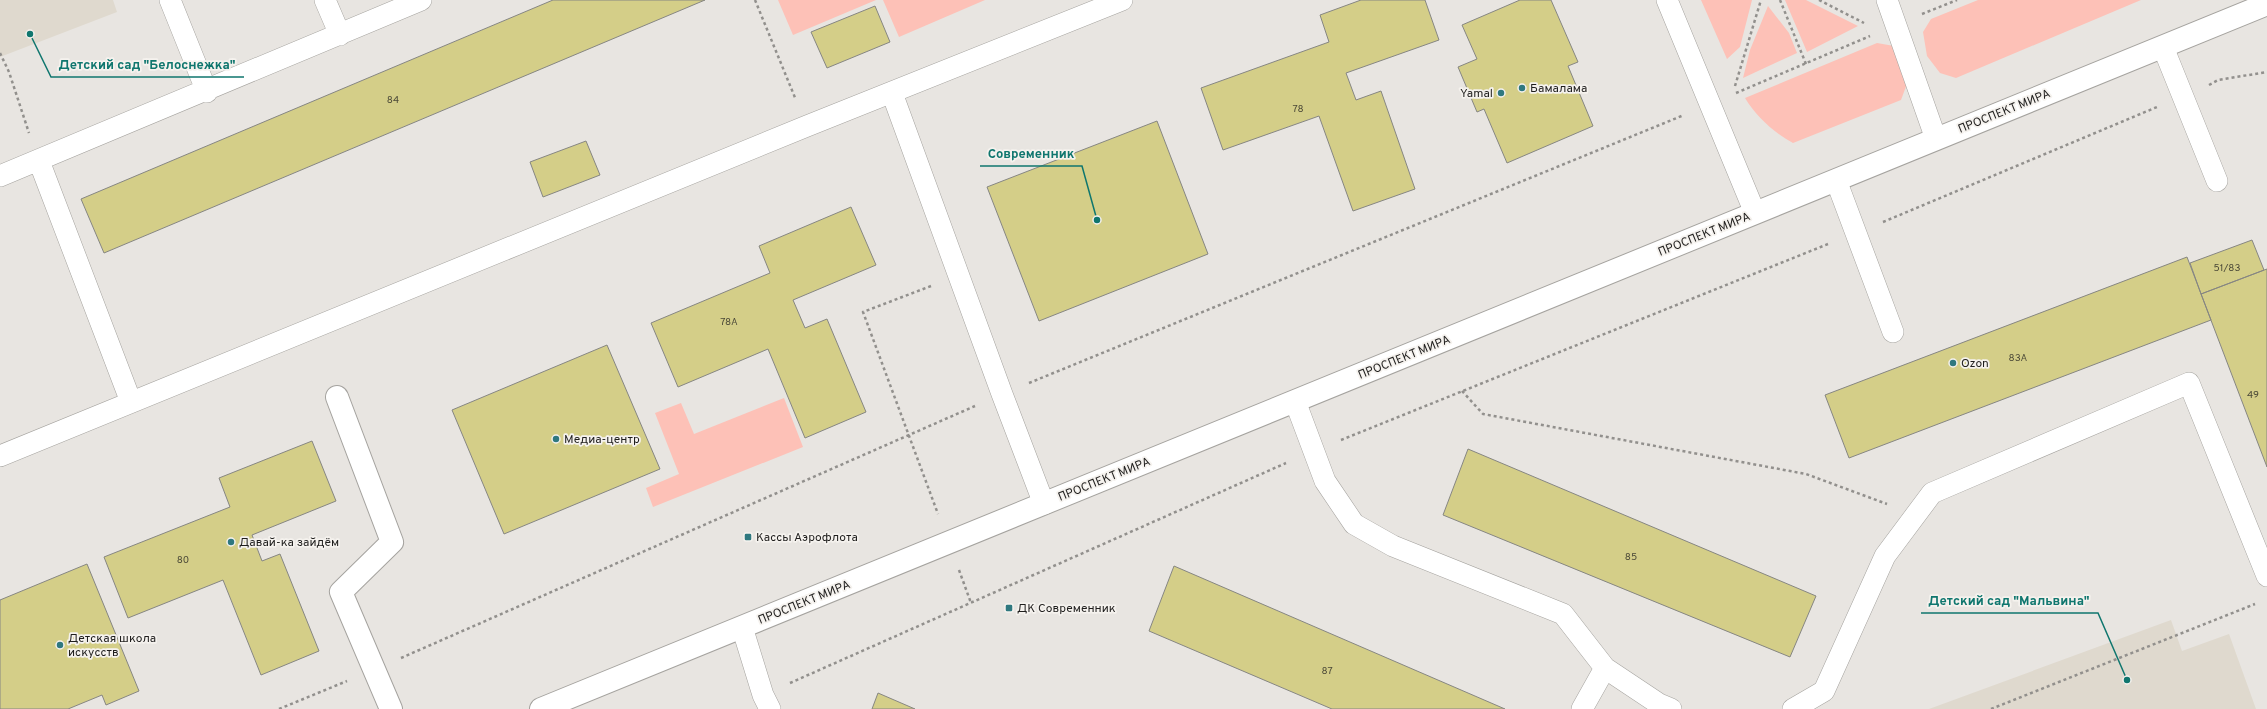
<svg xmlns="http://www.w3.org/2000/svg" width="2267" height="709" viewBox="0 0 2267 709" font-family="Overpass,sans-serif">
<style>
.built{fill:#dfd9ce}
.green{fill:#fdc1b7}
.building{fill:#d4ce88;stroke:#868682}
.lines{fill:none;stroke-linecap:round;stroke-linejoin:round}
.service-casing{stroke:#a5a39f;stroke-width:22}
.minor-casing{stroke:#a5a39f;stroke-width:24}
.primary-casing{stroke:#a5a39f;stroke-width:24}
.path{stroke:#92908d;stroke-width:2.5;stroke-dasharray:3 3;stroke-linecap:butt}
.service{stroke:#fff;stroke-width:21}
.minor{stroke:#fff;stroke-width:22}
.primary{stroke:#fff;stroke-width:22}
.poi-dot{fill:#2f787f;stroke:#f5f2ee;stroke-width:1.5}
.labels{text-anchor:middle;stroke-width:3.5;stroke-linejoin:round;paint-order:stroke}
.number-label{font-size:10px;fill:#4c4a38}
.poi-label{font-size:12px;fill:#1f1e1d;stroke:#f5f2ee;text-anchor:start}
.street-label{font-size:12px;fill:#1f1e1d;stroke:#f5f2ee}
.leader{fill:none;stroke:#0f766e;stroke-width:1.5}
.callout-dot{fill:#0f766e;stroke:#f5f2ee;stroke-width:1.5}
.callout-label{font-size:13px;text-anchor:middle;font-weight:bold;fill:#0f766e;stroke:#f5f2ee;stroke-width:3.5;stroke-linejoin:round;paint-order:stroke}
</style>
<rect width="100%" height="100%" fill="#e8e5e1"/>
<path class="built" d="M0 0H113L117 12 0 57Z
M2171 620 2182 651 2229 634 2256 709H1929Z"/>
<path class="green" d="M778 0H876L793 35Z
M883 0H985L899 37Z
M1701 0H1752L1740 47 1727 59Z
M1785 0H1806L1858 26 1807 52Z
M1978 0H2141L1956 78 1940 73 1927 56 1923 32 1931 19Z
M1768 6 1789 33 1797 53 1743 78 1750 50Z
M1877 43 1894 46 1908 81 1901 100 1793 143C1774 133 1756 116 1745 98Z
M784 398 803 447 653 507 646 488 679 474 655 413 681 403 694 434Z"/>
<path class="building" d="M553 0H705L104 253 81 199Z
M1361 0H1425L1439 40 1346 73 1356 100 1381 91 1415 189 1353 211 1319 116 1223 150 1201 88 1329 42 1320 15Z
M1520 0H1551L1578 62 1568 66 1593 126 1507 163 1484 109 1477 112 1458 67 1477 59 1462 25Z
M875 6 890 42 827 68 811 32Z
M1157 121 1208 254 1039 321 987 187Z
M586 141 600 175 543 197 530 162Z
M851 207 876 265 793 300 805 328 827 319 866 412 805 438 768 349 678 387 651 323 770 273 759 246Z
M2252 240 2264 270 2201 294 2190 263Z
M2187 257 2211 320 1849 458 1825 395Z
M2267 269V467L2201 294Z
M607 345 660 469 504 534 452 410Z
M312 441 336 501 252 535 262 561 280 554 319 651 261 675 223 580 128 618 104 557 230 507 219 478Z
M1468 449 1816 596 1790 657 1443 515Z
M87 564 139 691 106 705 102 695 68 709H0V600Z
M1174 566 1505 709H1332L1149 631Z
M878 693 915 709H872Z"/>
<g class="lines">
<defs>
<path id="service" d="M170 0 207 92
M325 0 340 35
M1667 0 1755 213
M1887 0 1936 139
M2163 47 2217 181
M892 93 1002 394 1044 504
M39 161 131 402
M0 176 421 0
M1836 180 1893 332
M1295 401 1325 481 1354 524 1393 546 1563 614 1605 668 1659 704 1671 709
M0 456 807 126 1122 0
M742 627 763 695 770 709
M1582 709 1605 668
M1793 709 1824 691 1885 556 1932 493 2189 383 2267 576"/>
<path id="minor" d="M337 397 392 542 341 592 391 709"/>
<path id="primary" d="M541 709 2267 4"/>
</defs>
<use href="#service" class="service-casing"/>
<use href="#minor" class="minor-casing"/>
<use href="#primary" class="primary-casing"/>
<path class="path" d="M755 0 796 100
M1780 0 1806 64
M1819 0 1864 23
M1922 14 1957 0
M0 53 9 72 29 133
M2209 85 2218 80 2267 72
M1735 86 1761 0
M1736 93 1870 36
M1883 222 2157 107
M931 286 863 312 938 514
M1029 383 1684 115
M1462 391 1483 414 1806 474 1887 504
M1341 440 1828 244
M959 570 971 603
M401 658 975 406
M790 683 1286 463
M279 709 347 681
M1991 709 2255 604"/>
<use href="#service" class="service"/>
<use href="#minor" class="minor"/>
<use href="#primary" class="primary"/>
</g>
<g class="poi-dot">
<circle cx="1522" cy="88" r="4"/>
<circle cx="1501" cy="93" r="4"/>
<circle cx="1953" cy="363" r="4"/>
<circle cx="556" cy="439" r="4"/>
<rect x="744" y="533" width="8" height="8" rx="2"/>
<circle cx="231" cy="542" r="4"/>
<rect x="1005" y="604" width="8" height="8" rx="2"/>
<circle cx="60" cy="645" r="4"/>
</g>
<g class="labels">
<g class="number-label">
<text x="393" y="103">84</text>
<text x="1298" y="112">78</text>
<text x="2227" y="271">51/83</text>
<text x="729" y="325">78А</text>
<text x="2018" y="361">83А</text>
<text x="2253" y="398">49</text>
<text x="1631" y="560">85</text>
<text x="183" y="563">80</text>
<text x="1327" y="674">87</text>
</g>
<g class="poi-label">
<text x="1530" y="92">Бамалама</text>
<text x="1493" y="97" text-anchor="end">Yamal</text>
<text x="1961" y="367">Ozon</text>
<text x="564" y="443">Медиа-центр</text>
<text x="756" y="541">Кассы Аэрофлота</text>
<text x="239" y="546">Давай-ка зайдём</text>
<text x="1017" y="612">ДК Современник</text>
<text x="68" y="642">Детская школа<tspan x="68" dy="14">искусств</tspan></text>
</g>
<g class="street-label">
<text transform="translate(2004 111) rotate(-22)" y="4">ПРОСПЕКТ МИРА</text>
<text transform="translate(1704 234) rotate(-22)" y="4">ПРОСПЕКТ МИРА</text>
<text transform="translate(1404 357) rotate(-22)" y="4">ПРОСПЕКТ МИРА</text>
<text transform="translate(1104 479) rotate(-22)" y="4">ПРОСПЕКТ МИРА</text>
<text transform="translate(804 602) rotate(-22)" y="4">ПРОСПЕКТ МИРА</text>
</g>
</g>
<path class="leader" d="M30 34L51 77H244M1097 220L1082 166H980M2127 680L2098 613H1921"/>
<g class="callout-dot">
<circle cx="30" cy="34" r="4"/>
<circle cx="1097" cy="220" r="4"/>
<circle cx="2127" cy="680" r="4"/>
</g>
<g class="callout-label">
<text x="147" y="69">Детский сад "Белоснежка"</text>
<text x="1031" y="158">Современник</text>
<text x="2009" y="605">Детский сад "Мальвина"</text>
</g>
</svg>
